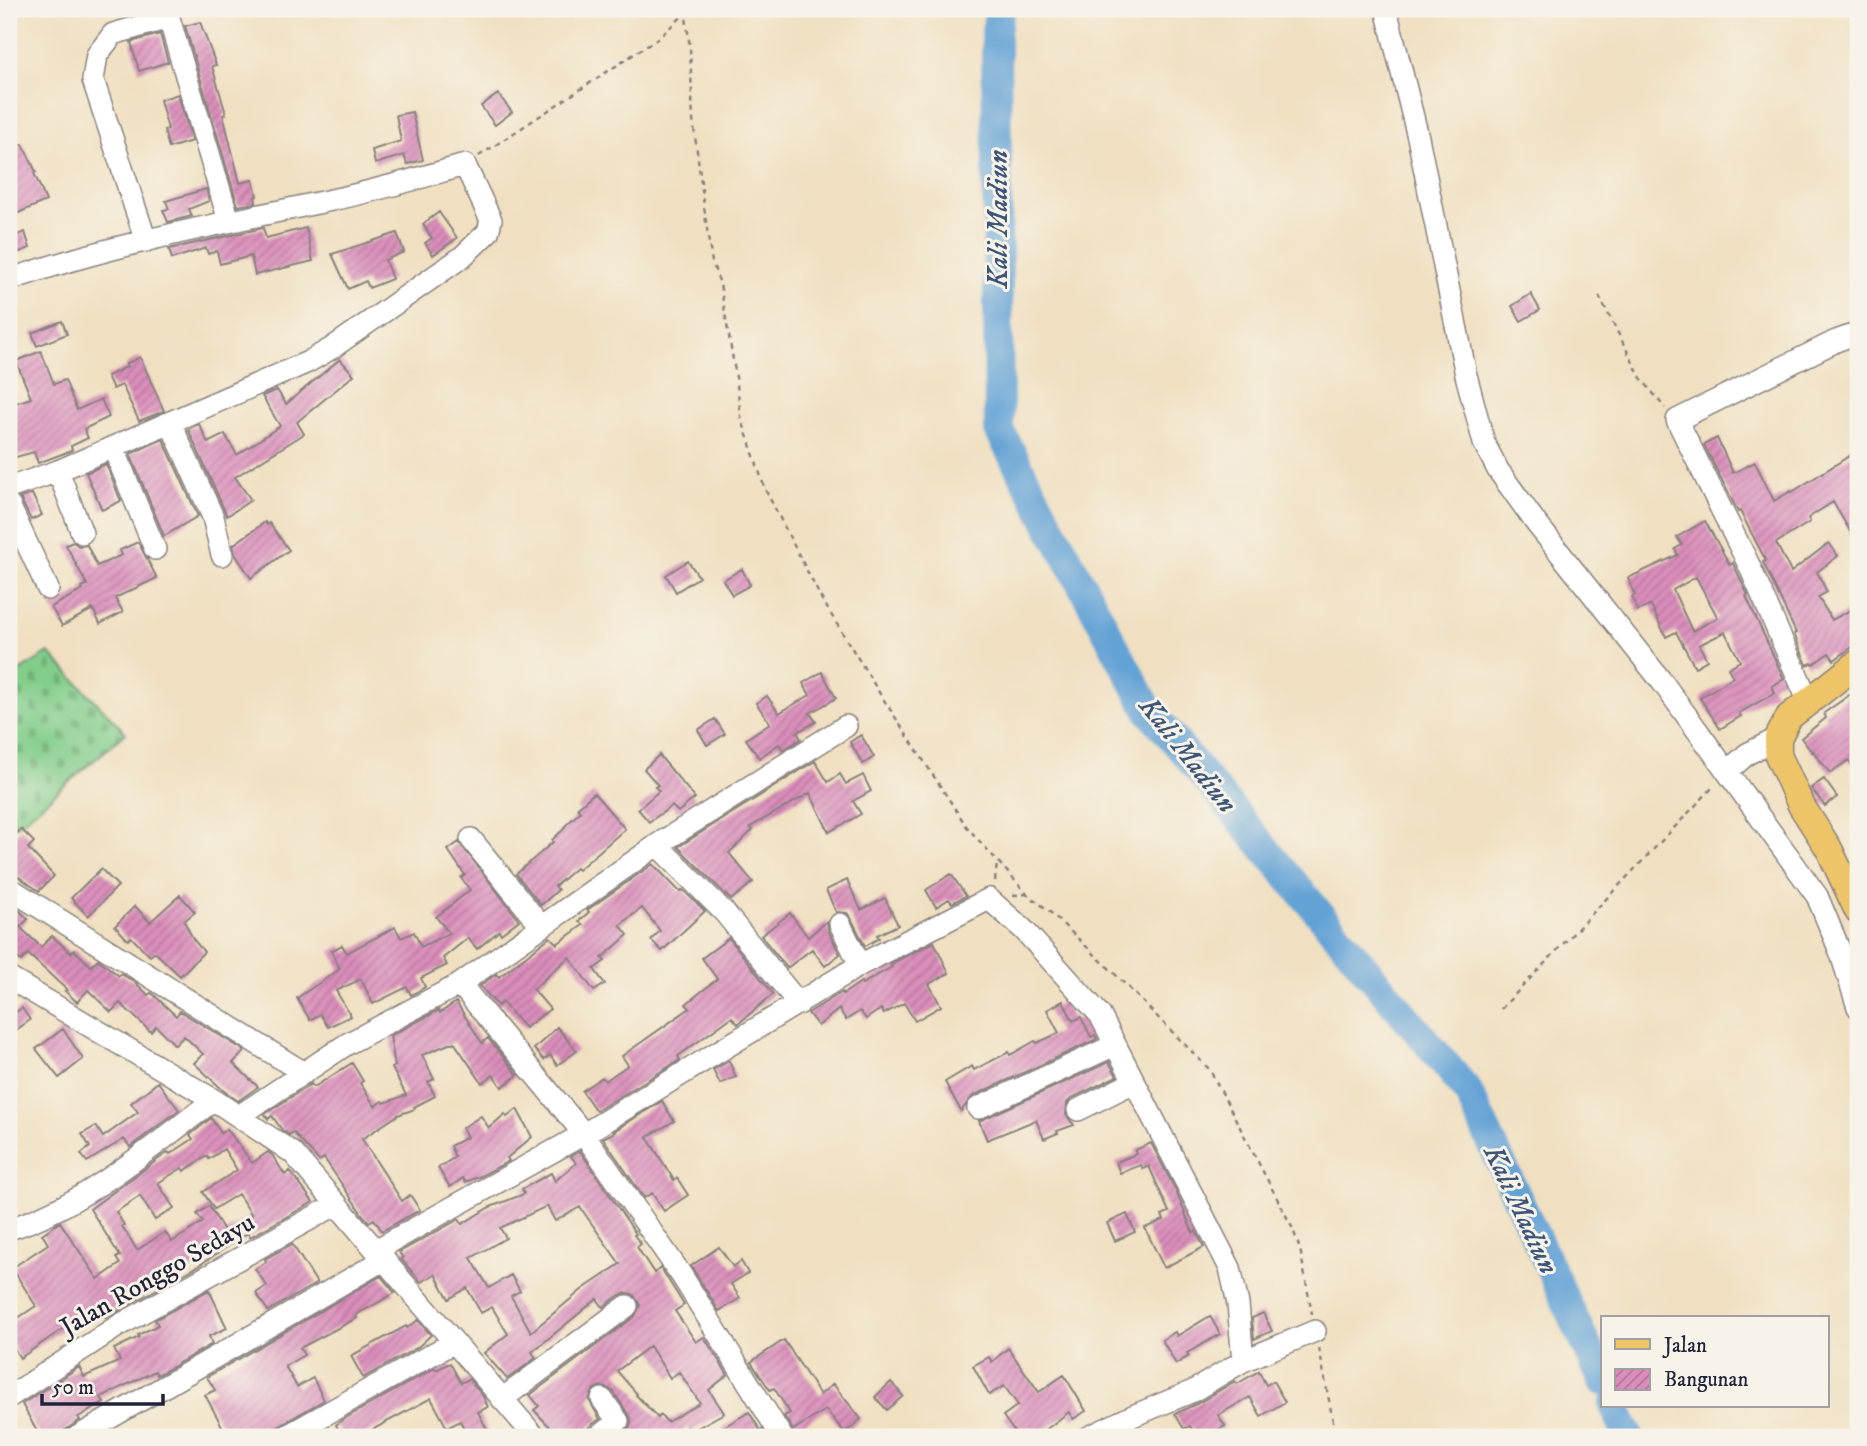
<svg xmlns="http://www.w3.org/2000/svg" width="1867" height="1446" viewBox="0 0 1867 1446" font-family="'IM FELL DW Pica',serif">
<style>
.cemetery{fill:url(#cemetery-stones);stroke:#527863;stroke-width:2}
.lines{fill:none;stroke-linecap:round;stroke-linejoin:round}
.river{stroke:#63a2d5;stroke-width:30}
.building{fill:url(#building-hatch);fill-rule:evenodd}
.minor-casing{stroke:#89817e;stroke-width:24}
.major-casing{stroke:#89817e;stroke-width:29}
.path{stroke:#89817e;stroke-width:2.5;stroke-dasharray:5 5;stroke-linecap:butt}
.minor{stroke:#fff;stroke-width:21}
.major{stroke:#eec469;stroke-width:26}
.labels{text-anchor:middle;stroke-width:6;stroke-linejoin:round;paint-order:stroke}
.street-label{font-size:26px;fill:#22223b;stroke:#f7f3e8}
.water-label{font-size:28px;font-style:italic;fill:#3c5579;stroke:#f7f3e8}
</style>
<defs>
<pattern id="cemetery-stones" width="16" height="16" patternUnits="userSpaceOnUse" patternTransform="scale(1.75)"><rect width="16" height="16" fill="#83cd8b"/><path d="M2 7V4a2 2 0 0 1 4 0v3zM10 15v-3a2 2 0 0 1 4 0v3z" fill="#71b079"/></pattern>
<pattern id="building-hatch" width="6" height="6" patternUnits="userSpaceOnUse" patternTransform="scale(1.75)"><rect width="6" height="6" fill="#db8ebb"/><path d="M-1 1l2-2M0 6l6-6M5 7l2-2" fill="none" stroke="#b17499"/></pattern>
</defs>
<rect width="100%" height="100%" fill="#f7f3e8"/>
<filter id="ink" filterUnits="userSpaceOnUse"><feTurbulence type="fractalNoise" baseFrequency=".0143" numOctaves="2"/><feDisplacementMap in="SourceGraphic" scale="14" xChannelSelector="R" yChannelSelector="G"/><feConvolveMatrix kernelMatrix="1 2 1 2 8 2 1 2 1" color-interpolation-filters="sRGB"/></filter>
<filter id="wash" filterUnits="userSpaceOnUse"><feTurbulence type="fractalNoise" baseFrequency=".00686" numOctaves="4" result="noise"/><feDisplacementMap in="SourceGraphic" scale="28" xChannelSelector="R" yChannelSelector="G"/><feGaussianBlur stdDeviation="1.57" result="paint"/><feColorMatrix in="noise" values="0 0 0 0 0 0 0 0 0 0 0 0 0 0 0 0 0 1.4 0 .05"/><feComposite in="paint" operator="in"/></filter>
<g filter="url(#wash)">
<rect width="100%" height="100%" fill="#f0e0c1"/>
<path class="cemetery" d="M49 653 126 733 17 826 9 818V677Z"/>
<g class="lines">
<path class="river" d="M1000 9 996 32 999 430 1148 709 1467 1090 1603 1381
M1614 1406 1629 1437"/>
</g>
<g id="blocks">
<path class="building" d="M200 22 216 65 212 66 226 114 223 115 240 183 253 180 257 196 255 197 256 203 238 206 185 26Z
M160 34 168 62 139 71 131 42Z
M178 94 192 141 169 148 164 130 168 129 160 100Z
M498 94 512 112 495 125 481 106Z
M412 112 423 160 407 164 404 155 375 164 372 150 401 141 396 115Z
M23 144 36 172 34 173 46 201 9 217V151Z
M206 189 209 201 189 209 192 216 168 222 163 210 169 209 166 201Z
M439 212 457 238 433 255 425 243 432 238 423 224Z
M263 228 266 238 306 228 313 261 255 275 251 256 220 264 217 251 208 254 206 248 172 259 169 249Z
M25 232 30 248 9 256V238Z
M397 233 404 252 385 260 392 279 369 288 366 281 348 289 332 254Z
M1531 294 1540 310 1521 321 1512 306Z
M62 321 67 334 37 346 32 333Z
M41 351 54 384 65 380 77 410 101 399 109 417 84 429 88 438 71 446 72 450 70 451 38 463 34 452 9 459V405L31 398 16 361Z
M140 357 164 411 139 421 122 385 113 389 107 376 127 367 126 364Z
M340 359 354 375 297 422 304 434 235 477 251 500 227 516 188 429 199 424 208 443 225 434 237 455 280 426 262 396 277 390 286 404Z
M1717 438 1733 473 1755 462 1774 501 1791 491 1792 492 1851 455 1858 468V545L1833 502 1808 518 1810 522 1776 543 1791 572 1829 543 1838 556 1817 572 1827 592 1818 597 1832 620 1858 606V643L1834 660 1829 653 1813 664 1812 663 1807 665 1794 634 1796 633 1763 562 1766 561 1740 511 1738 512 1704 445Z
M163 439 198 516 164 536 130 454Z
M106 464 121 501 102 510 86 473Z
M32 494 42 515 31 520 20 498Z
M1705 521 1730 565 1733 563 1748 595 1746 596 1784 679 1772 686 1775 693 1739 713 1741 716 1720 729 1700 698 1733 677 1728 668 1740 661 1725 632 1699 645 1707 660 1695 667 1676 632 1666 637 1651 605 1638 611 1632 597 1635 595 1628 578 1678 555 1675 549 1682 545 1677 537ZM1696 577 1718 618 1692 631 1673 590Z
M265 522 267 525 269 523 289 550 251 578 235 554 233 545Z
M73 542 79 546 87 545 97 566 122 555 120 550 138 542 157 578 115 598 123 612 100 624 93 609 62 626 51 607 83 590 81 587 87 585 66 545Z
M688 561 699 577 676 592 666 575Z
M742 569 750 585 732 595 723 580Z
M822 672 836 698 810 713 816 722 797 732 801 739 783 750 779 744 759 758 746 739 770 723 756 703 767 696 779 713 810 695 803 683Z
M1858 689V772L1849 760 1830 773 1813 751 1812 752 1801 738 1826 718 1824 713Z
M715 719 725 734 707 745 698 730Z
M861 735 874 757 863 764 850 742Z
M659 755 695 798 678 812 672 806 649 822 638 809 659 791 655 787 658 785 644 769Z
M815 761 828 782 840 774 846 784 863 775 871 791 853 801 861 814 829 832 810 793 750 827 753 830 729 853 753 882 731 900 678 847Z
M1824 779 1837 797 1825 806 1811 788Z
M594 793 625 829 578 870 576 868 555 886 558 890 541 905 516 874 553 842 552 840 565 828 564 827 580 812 577 808Z
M21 829 34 842 28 848 54 876 39 891 9 870V841Z
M459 842 519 920 501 934 499 931 477 949 468 938 443 958 447 965 421 978 425 987 411 995 407 987 373 1004 361 979 336 991 351 1016 328 1027 320 1014 310 1020 297 998 340 969 331 951 342 945 347 953 395 927 401 938 414 932 421 947 449 933 436 917 470 890 461 878 465 875 448 850Z
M653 864 680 892 683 890 705 911 662 951 651 940 660 931 642 908 620 925 628 935 602 958 605 961 594 969 605 984 594 991 569 957 533 989 550 1009 525 1028 502 1002 498 1006 480 986 496 974 499 977 550 937 557 944 583 925 579 921 589 912 587 910Z
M101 869 118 886 88 916 71 898Z
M951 874 966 896 952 903 949 899 936 907 926 890Z
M847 880 861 910 885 898 898 925 877 935 879 938 865 946 851 918 847 913 836 912 826 890Z
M180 895 195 912 184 921 193 939 204 952 180 976 155 952 150 956 131 937 128 940 115 926 135 906 150 922Z
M18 909 28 919 20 927 41 947 52 936 71 953 74 950 91 966 98 959 119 976 121 974 135 982 148 995 151 993 153 994 176 1016 180 1011 245 1051 233 1063 258 1087 238 1101 224 1091 194 1063 203 1054 184 1036 175 1045 156 1026 151 1032 120 1003 111 1012 88 990 77 1002 65 991 67 990 28 954 21 961 9 949V916L10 917Z
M790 913 808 937 827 921 828 930 840 954 825 966 812 949 787 968 761 936Z
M729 938 773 994 738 1024 732 1017 678 1056 680 1060 596 1111 582 1091 602 1077 605 1081 628 1065 622 1056 690 1008 686 1004 717 979 702 958Z
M934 942 949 973 929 984 941 1006 915 1021 904 1003 884 1014 881 1009 866 1019 860 1011 846 1020 839 1009 818 1026 808 1013 842 992 843 994 861 982 862 984 892 967 890 964Z
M1063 1001 1073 1021 1081 1017 1091 1037 1095 1035 1097 1039 973 1096 961 1111 945 1082 972 1066 974 1070 1009 1052 1010 1055 1035 1041 1037 1043 1059 1033 1047 1010Z
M456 1002 482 1043 488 1038 518 1075 502 1087 493 1075 482 1083 454 1042 422 1055 434 1079 428 1082 435 1096 414 1107 415 1109 398 1115 362 1139 402 1201 410 1195 420 1210 382 1231 374 1219 369 1222 362 1214 324 1158 319 1161 293 1132 289 1135 282 1130 272 1116 268 1119 265 1114 311 1084 314 1087 352 1063 363 1081 360 1083 375 1106 382 1101 384 1103 406 1095 392 1068 395 1066 390 1036 439 1010 440 1013Z
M22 1008 30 1020 9 1035V1017Z
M557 1027 577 1051 557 1065 550 1055 544 1060 534 1049Z
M63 1029 83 1059 59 1078 36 1049Z
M729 1061 736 1077 720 1084 713 1070Z
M1109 1062 1117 1076 1072 1098 1067 1103 1066 1115 1074 1125 1057 1131 1058 1133 1044 1139 1036 1120 987 1140 979 1121Z
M158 1082 179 1110 130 1147 124 1139 87 1162 81 1154 90 1147 82 1134 96 1126 103 1137 138 1112 131 1103Z
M662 1101 674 1121 647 1137 674 1180 677 1178 688 1195 664 1211 652 1193 644 1198 603 1138 615 1132 614 1131Z
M517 1109 532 1137 507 1158 509 1161 481 1176 465 1182 463 1178 450 1187 438 1168 455 1157 450 1146 467 1137 462 1128 481 1116 489 1128 505 1114 507 1117Z
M211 1118 221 1133 227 1129 252 1163 268 1152 272 1155 285 1175 290 1171 313 1202 250 1237 248 1233 198 1266 106 1318 98 1305 20 1358 9 1340V1324L36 1306 12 1268 48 1244 42 1234 60 1222 98 1279 120 1264 116 1258 120 1256 90 1209 168 1152 170 1154 193 1139 190 1135ZM224 1149 237 1170 203 1192 214 1209 238 1194 252 1215 225 1232 209 1206 197 1214 203 1222 172 1242 165 1232 137 1250 122 1226 124 1225 116 1212 140 1196 155 1220 174 1208 158 1183 182 1168 184 1171 207 1156 209 1159Z
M1151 1143 1176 1191 1193 1233 1196 1231 1204 1247 1164 1268 1145 1228 1164 1220 1162 1215 1169 1212 1149 1166 1143 1169 1141 1165 1120 1173 1116 1162 1136 1154 1135 1150Z
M580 1151 636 1234 634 1235 641 1244 637 1247 654 1273 661 1268 684 1305 675 1311 696 1342 704 1337 728 1375 709 1390 724 1413 690 1432 687 1427 675 1437H619L630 1427 631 1419 613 1391 601 1386 594 1389 589 1400 600 1419 589 1427 585 1437H559L534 1410 539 1406 530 1395 635 1316 640 1305 633 1294 626 1293 620 1295 603 1307 597 1299 532 1352 536 1358 507 1379 484 1353 508 1334 492 1307 481 1313 467 1288 449 1299 435 1274 421 1282 401 1259 403 1258 399 1252 459 1219 462 1224 488 1208 524 1194 522 1189 551 1173 555 1181 576 1163 571 1156ZM547 1206 555 1221 580 1207 620 1264 583 1289 531 1332 511 1296 520 1291 511 1275 489 1288 471 1258 506 1238 500 1228ZM650 1346 670 1378 679 1372 700 1403 667 1422 661 1415 658 1418 636 1395 637 1394 617 1371Z
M1127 1214 1135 1232 1115 1241 1107 1223Z
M292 1244 317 1283 268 1311 256 1293 267 1286 255 1269 266 1262 265 1259Z
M719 1247 733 1267 741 1261 748 1273 731 1284 740 1298 719 1311 691 1266Z
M381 1276 395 1293 356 1315 357 1318 300 1348 304 1355 285 1366 297 1387 313 1378 324 1400 279 1426 273 1434 266 1437H199L222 1426 205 1395 215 1390 207 1377Z
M209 1290 227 1328 209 1336 212 1344 163 1372 157 1375 155 1371 101 1397 104 1403 78 1417 80 1420 67 1429 52 1437H40L22 1404 79 1367 84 1377 120 1361 114 1349 139 1337 138 1335 158 1325 155 1320Z
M1263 1313 1272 1331 1254 1339 1252 1318Z
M1210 1316 1220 1334 1187 1353 1189 1356 1176 1364 1162 1340 1175 1332 1177 1336Z
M418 1320 431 1335 418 1347 363 1378 351 1356 406 1326 407 1328Z
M784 1340 820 1395 833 1384 861 1419 845 1433 826 1410 793 1430 784 1416 790 1413 774 1388 770 1390 751 1362Z
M1008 1348 1039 1392 1064 1375 1086 1411 1073 1419 1069 1412 1036 1437H1018L1003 1416 1018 1405 1004 1386 989 1395 973 1366 989 1357 992 1362Z
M450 1363 461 1383 469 1379 483 1396 488 1407 478 1412 491 1437H469L460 1421 447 1428 431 1398 359 1437H343L336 1425 342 1420 435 1368 436 1370Z
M1259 1371 1266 1385 1273 1381 1285 1402 1261 1416 1250 1397 1218 1415 1225 1426 1206 1437H1197L1190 1426 1184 1429 1175 1414 1200 1402 1235 1381 1237 1384Z
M891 1382 903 1396 887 1410 875 1397Z
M749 1412 760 1430 762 1429 767 1437H727L722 1428Z"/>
</g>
</g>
<g filter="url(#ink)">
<use href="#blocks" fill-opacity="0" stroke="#89817e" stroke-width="2"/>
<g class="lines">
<defs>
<path id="minor" d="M1386 9 1418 137 1466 375 1484 443 1498 470 1536 523 1663 683 1817 896 1840 951 1858 1007
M146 241 93 80 97 55 113 34 169 18 229 221
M9 280C115 243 226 223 336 199 379 190 422 177 465 165L491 220 488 232 462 257 332 348 308 362 58 471 9 488
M170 422 213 517 222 555
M113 447 155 549
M58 471 82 533
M9 505 48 589
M1808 700 1749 565 1677 420 1836 341 1858 333
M1728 771 1747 754 1778 738
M471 839 541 926
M657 845 724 912 799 1004
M9 888 304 1073
M840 924 860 965
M9 978 214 1100 293 1153 535 1437
M460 984 584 1134 682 1276 782 1437
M978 1108 1115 1045
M1078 1110 1134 1082
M239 1116 347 1044 460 984 657 845 846 726
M9 1229C84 1206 151 1147 214 1100
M376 1250 584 1134 860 965 989 899 1024 930 1100 1015 1230 1268 1238 1304 1243 1361
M9 1397 118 1326 337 1204
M502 1399 627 1306
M77 1437 385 1259
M285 1437 454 1342
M598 1437 618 1421 602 1399
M1089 1437 1128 1418 1193 1391 1243 1361 1315 1331"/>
<path id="major" d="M1858 663 1789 717 1778 738V755L1801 805 1829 849 1858 911"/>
</defs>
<use href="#minor" class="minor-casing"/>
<use href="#major" class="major-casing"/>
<path class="path" d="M685 9 690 48 693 120 708 237 712 262 720 284 736 377 741 417 765 489 821 598 880 694 967 827 1027 894 1048 910 1113 972 1210 1070 1292 1227 1300 1249 1312 1314
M479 156 657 39 686 13
M1599 296 1641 378 1665 408
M995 881 997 863
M1013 895 1027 894
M1501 1009 1714 786
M1319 1348 1336 1437"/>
<use href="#minor" class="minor"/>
<use href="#major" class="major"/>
</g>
</g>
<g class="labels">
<g class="street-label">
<text transform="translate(157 1274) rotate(-30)" y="9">Jalan Ronggo Sedayu</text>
</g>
<g class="water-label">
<text transform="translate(997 219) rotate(-90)" y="10">Kali Madiun</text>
<text transform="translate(1189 754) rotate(52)" y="10">Kali Madiun</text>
<text transform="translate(1522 1209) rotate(65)" y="10">Kali Madiun</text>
</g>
</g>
<rect width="1867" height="1446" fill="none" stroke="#f7f3e8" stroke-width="35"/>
<rect x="1601" y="1316" width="228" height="91" fill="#f7f3e8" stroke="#a29fa3" stroke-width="2"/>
<rect x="1615" y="1339" width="35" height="10" fill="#eec469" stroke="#a29fa3" stroke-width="2"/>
<text x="1664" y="1352" font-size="21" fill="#22223b">Jalan</text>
<rect x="1615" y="1369" width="35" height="21" fill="url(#building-hatch)" stroke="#a29fa3" stroke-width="2"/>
<text x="1664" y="1386" font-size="21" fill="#22223b">Bangunan</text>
<path d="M42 1394v10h121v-10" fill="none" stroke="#22223b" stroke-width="3.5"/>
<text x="52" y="1394" font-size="21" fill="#22223b" stroke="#f7f3e8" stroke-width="5" paint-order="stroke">50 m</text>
</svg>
